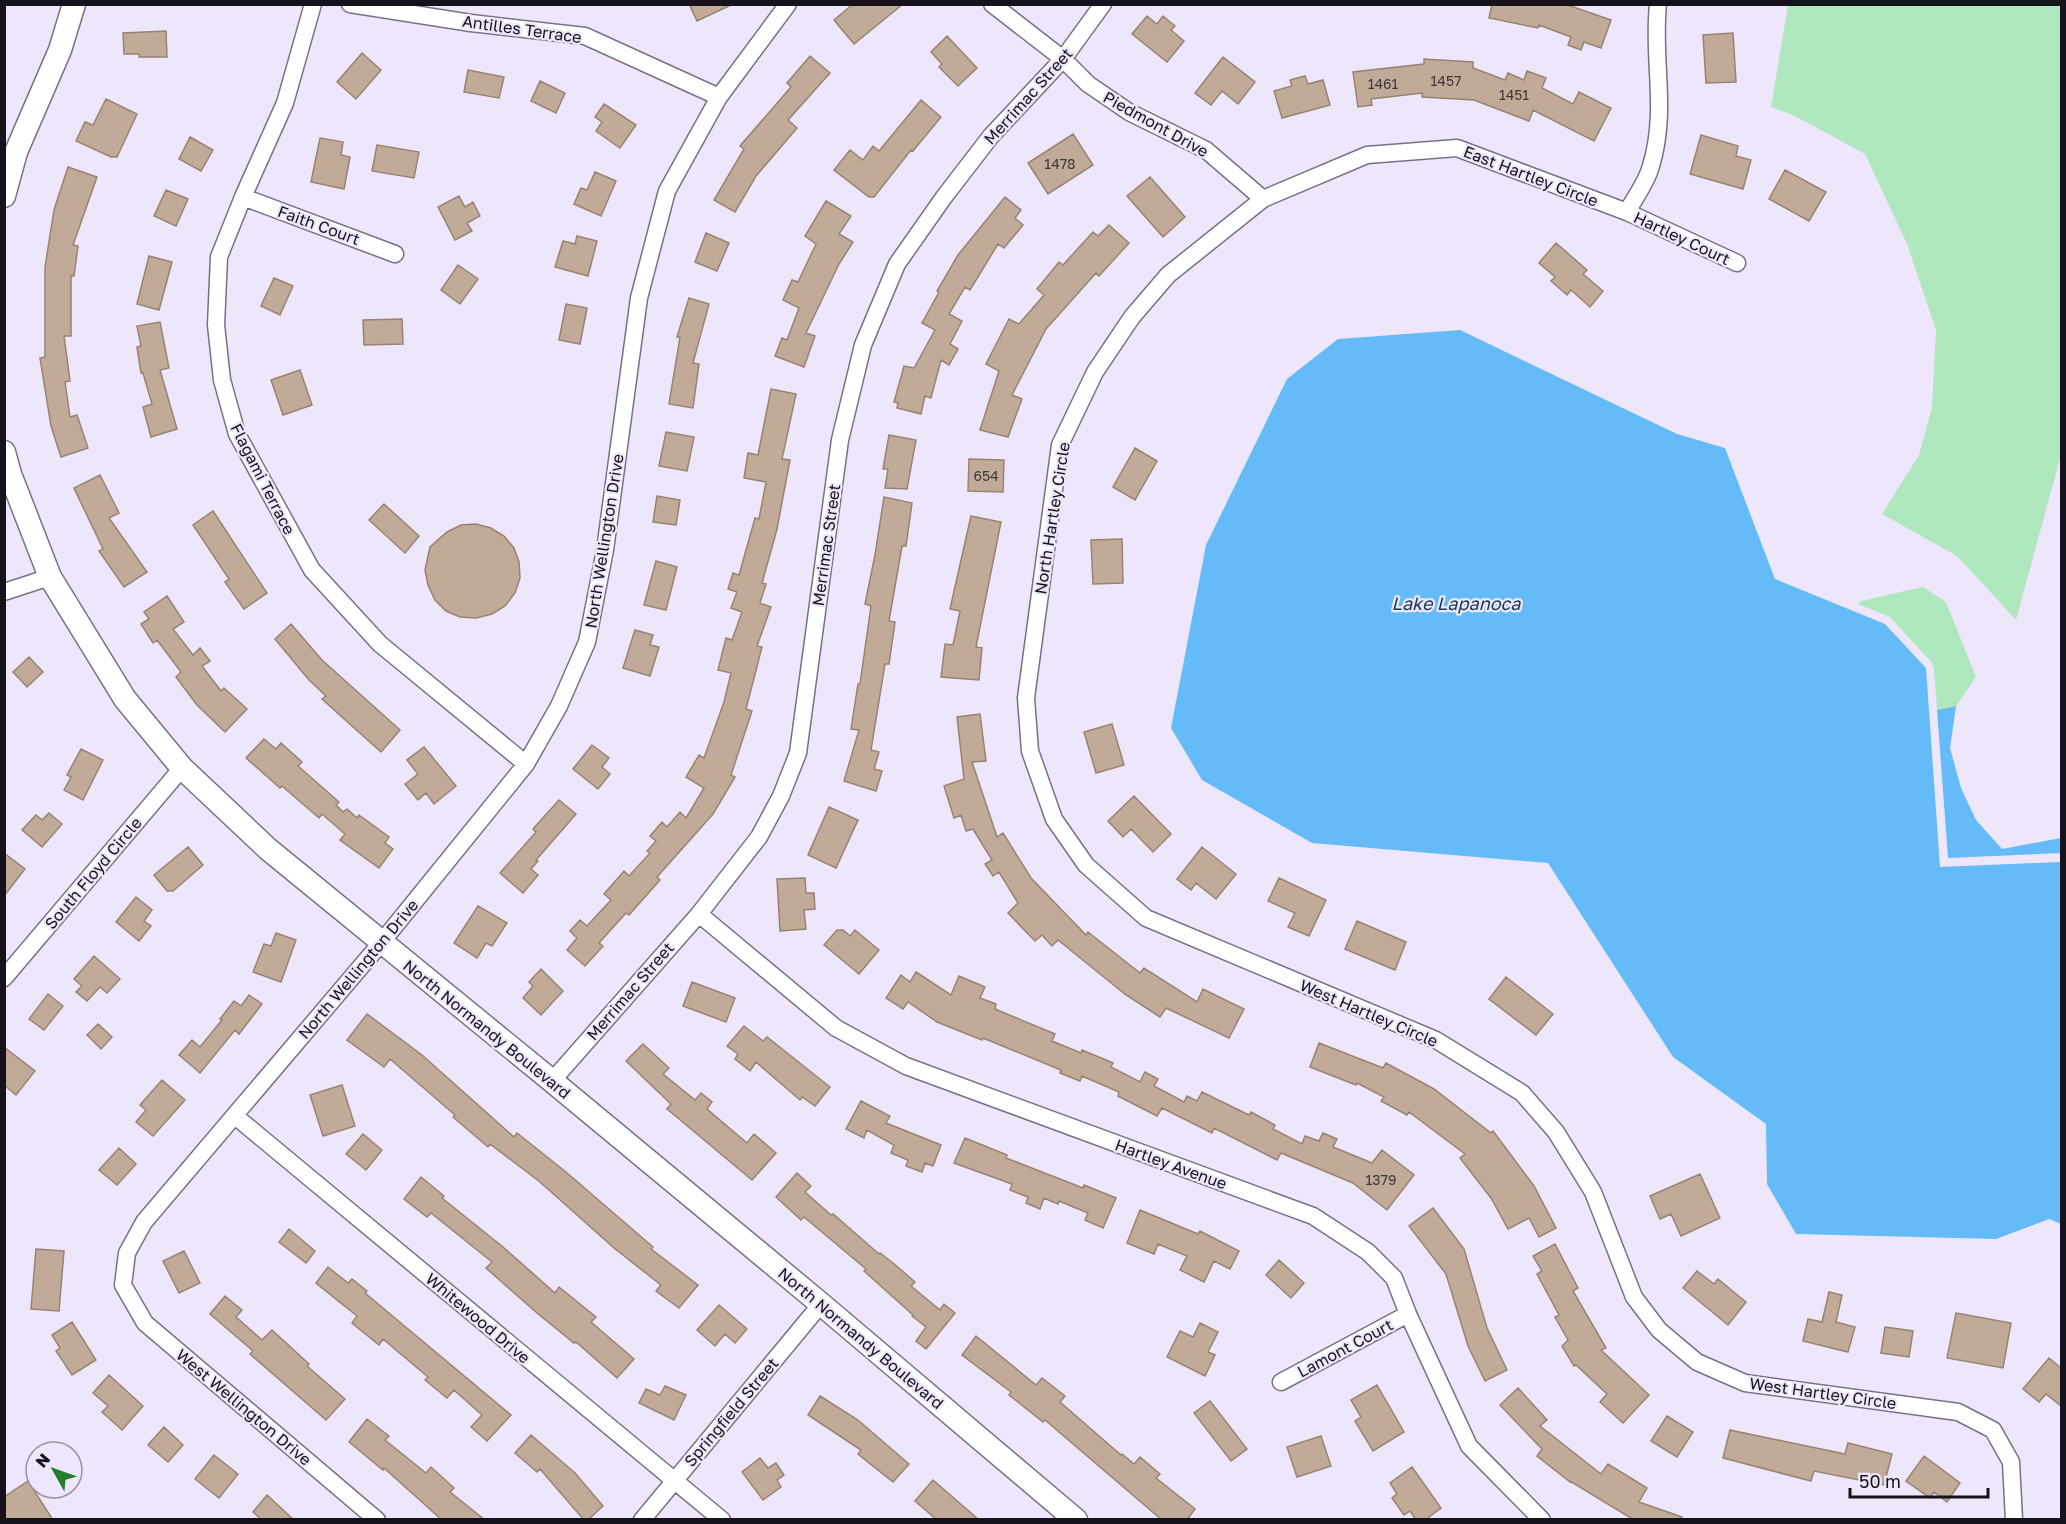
<svg xmlns="http://www.w3.org/2000/svg" width="2066" height="1524" viewBox="0 0 2066 1524" font-family="'Golos Text',sans-serif">
<style>
.green{fill:#afe8be}
.water{fill:#64bbf7}
.building{fill:#c1aa98;stroke:#988372;stroke-width:1.5}
.lines{fill:none;stroke-linecap:round;stroke-linejoin:round}
.street-casing{stroke:#797087;stroke-width:19}
.secondary-casing{stroke:#797087;stroke-width:25}
.street{stroke:#fff;stroke-width:16}
.secondary{stroke:#fff;stroke-width:22}
.labels{text-anchor:middle;stroke-width:4.5;stroke-linejoin:round;paint-order:stroke}
.number-label{font-size:14px;fill:#41383a}
.street-label{font-size:16px;fill:#16121b;stroke:#eee7fb}
.water-label{font-size:18px;font-style:italic;fill:#153a52;stroke:#eee7fb}
</style>
<rect width="100%" height="100%" fill="#eee7fb"/>
<path class="green" d="M1788 5H2061V455L2016 620 1957 556 1882 514 1919 455 1932 408 1936 330 1907 244 1865 154 1795 116 1771 107Z
M1923 587 1946 602 1976 677 1956 706 1937 710 1934 669 1932 663 1890 617 1858 604 1861 601Z"/>
<path class="water" d="M1460 330 1677 434 1725 448 1775 579 1885 624 1926 668 1940 867 2061 862V1224L2049 1219 1996 1239 1796 1234 1767 1184 1766 1124 1673 1057 1548 863 1312 843 1202 780 1171 728 1206 545 1287 379 1338 339Z
M1956 706 1950 748 1961 788 1976 820 2002 849 2061 838V853L1948 858 1937 710Z"/>
<path class="building" d="M689 4H733L697 21Z
M853 4H903L854 44 834 20Z
M1492 4H1565L1611 20 1601 48 1584 42 1581 50 1568 45 1571 37 1539 25 1538 28 1489 18Z
M1147 16 1157 24 1163 16 1175 26 1171 30 1184 41 1167 62 1132 34Z
M166 31 167 57H139V54H124L123 33Z
M1733 33 1736 82 1706 83 1703 35Z
M947 36 977 68 958 86 939 67 942 64 931 52Z
M362 53 381 70 356 99 337 82Z
M810 56 830 73 788 120 797 128 756 176 735 212 714 200 744 149 740 146 791 87 787 83Z
M1223 57 1255 82 1238 104 1222 91 1211 105 1195 93Z
M1424 59 1473 62V68L1505 80 1508 73 1524 80 1527 71 1546 78 1542 88 1573 104 1579 92 1611 108 1594 141 1533 110 1529 121 1474 100 1422 97V93L1371 99 1372 105 1358 107 1353 72 1424 64Z
M468 70 504 77 499 98 464 92Z
M1305 76 1308 84 1323 80 1330 105 1282 118 1274 91 1292 86 1290 80Z
M540 81 565 93 556 113 531 101Z
M106 99 137 114 117 157H111L76 141 85 122 93 125Z
M921 100 941 117 913 151 911 150 874 197H869L834 170 850 150 863 160 873 146 879 151Z
M604 104 636 125 620 148 596 131 602 122 595 117Z
M1073 134 1093 165 1048 194 1028 163Z
M1701 135 1738 146 1736 156 1751 160 1743 189 1690 174Z
M190 137 213 150 201 171 179 159Z
M320 138 343 142 341 155 350 157 344 189 311 182Z
M377 145 419 152 414 178 372 171Z
M68 167 97 177 73 245 78 246 74 276H71V336H64L70 381 65 382 70 417 77 415 88 448 61 457 51 426 40 358 45 357V267L54 210Z
M1785 170 1826 192 1809 221 1769 199Z
M595 172 616 181 601 216 574 204 581 188 587 190Z
M1150 177 1185 217 1163 237 1127 196Z
M166 190 188 199 176 226 154 216Z
M459 196 465 207 473 202 480 216 467 223 472 231 455 240 438 207Z
M1005 197 1021 210 1015 218 1023 225 1004 248 998 244 970 290 965 287 949 314 962 321 950 344 958 349 949 365 941 360 931 398 925 396 921 414 897 408 898 403 894 402 904 366 914 368 935 330 922 323 939 292 937 291 958 255Z
M826 201 851 216 839 234 853 242 839 264 806 333 815 336 804 367 775 356 782 338 787 340 799 308 783 300 792 280 798 282 816 244 805 236Z
M1109 225 1129 243 1099 276 1096 273 1046 329 1012 395 1022 399 1008 437 980 430 999 371 986 364 1009 319 1019 324 1044 295 1037 289 1059 262 1063 265 1093 232 1098 236Z
M706 233 729 243 717 271 695 262Z
M577 236 597 241 588 276 555 267 563 241 575 244Z
M1556 243 1587 270 1583 274 1603 291 1590 307 1571 290 1567 295 1551 281 1555 277 1539 263Z
M149 256 172 262 159 310 137 304Z
M458 265 478 279 460 304 441 290Z
M274 278 293 286 280 315 261 306Z
M689 298 709 304 693 363 699 364 693 408 669 404 680 337H677Z
M566 304 587 308 580 344 559 340Z
M402 319 403 344 364 345 363 320Z
M160 322 169 368 160 370 177 429 151 437 143 407 152 404 143 373H141L137 347 141 346 137 326Z
M300 370 312 405 283 415 271 380Z
M771 389 796 394 782 459 790 460 777 529 762 583 766 584 760 603 771 607 757 646 762 647 746 709 752 711 731 775 735 777 713 814 657 877 660 880 629 915 626 913 599 943 603 946 585 966 567 950 577 938 570 931 580 920 587 926 611 900 604 894 624 871 629 876 650 853 647 851 656 841 650 836 662 822 667 827 680 812 686 818 704 788 686 777 699 755 704 758 724 702 731 673 718 670 726 638 732 640 742 612 731 608 737 592 728 589 733 573 739 575 755 518 759 519 766 482 744 478 748 453 758 455Z
M666 432 694 437 687 471 659 466Z
M889 435 916 440 907 489 885 488 888 469H883Z
M1135 448 1157 461 1135 500 1113 487Z
M969 459 1004 460 1003 492 968 491Z
M100 475 119 513 109 518 147 572 124 587 99 551 103 549 74 488Z
M657 496 680 500 676 525 653 522Z
M884 497 912 503 906 546H902L889 621 895 622 889 664H885L871 750 879 752 874 769 882 771 876 791 844 781 859 730 851 729 858 684H860L871 606 865 604 875 555Z
M384 504 419 536 405 553 369 520Z
M213 511 267 593 244 609 225 582 229 579 193 525Z
M971 516 1001 522 976 647 982 648 979 680 941 677 945 644 953 645 960 611 950 609Z
M476 524 491 528 504 536 514 548 519 562 520 578 515 593 505 606 492 614 476 618 460 617 446 611 435 600 428 585 425 570 430 547 447 532 461 525Z
M1122 539 1123 583 1093 584 1091 540Z
M656 561 677 567 666 610 644 605Z
M167 596 184 622 173 629 193 655 200 648 210 661 202 666 221 691 224 688 247 709 225 732 197 705 176 677 181 672 157 640 153 643 141 624 149 619 144 612Z
M291 624 322 660 400 730 381 752 322 699 326 696 309 680 275 639Z
M635 630 653 635 650 645 659 647 650 676 623 668Z
M29 657 43 672 27 687 13 672Z
M980 714 986 761 972 762 997 837 1003 833 1031 878 1086 935 1088 932 1140 973 1144 968 1197 1002 1203 989 1244 1009 1229 1038 1166 1008 1160 1017 1126 995 1058 940 1052 946 1042 935 1035 941 1008 913 1018 903 999 872 993 876 985 864 992 860 973 829 966 831 961 815 954 818 944 786 964 779 957 717Z
M1112 724 1124 765 1096 773 1084 732Z
M264 739 276 749 281 743 302 762 298 766 339 802 336 805 343 812 347 809 357 818 359 815 389 837 385 843 393 849 379 868 340 840 345 834 322 814 319 818 282 786 280 788 246 758Z
M592 745 609 758 602 767 610 774 598 789 573 769Z
M424 747 456 786 434 804 426 793 418 800 405 784 418 774 407 760Z
M81 749 103 760 83 800 64 790 71 777 67 775Z
M1134 796 1171 834 1153 852 1131 829 1123 837 1108 821Z
M559 800 576 814 536 860 538 861 531 869 538 875 523 893 500 873 536 832 533 829Z
M829 807 858 820 836 868 808 855Z
M49 813 62 824 42 847 22 830 36 815 42 820Z
M188 847 203 865 173 891H167L154 875Z
M1202 847 1236 874 1216 899 1196 883 1191 890 1177 879Z
M4 853 25 869 4 896Z
M805 878 806 893H814L815 909 804 910 806 929 780 931 777 879Z
M1279 878 1326 900 1309 936 1288 927 1295 913 1268 901Z
M136 897 152 910 144 921 151 926 139 941 116 922Z
M478 906 507 923 492 946 486 943 477 958 454 943Z
M1357 921 1406 942 1395 970 1345 949Z
M837 930H843L850 936 855 930 879 950 859 974 824 945Z
M276 933 296 940 281 982 253 972 264 944 271 946Z
M94 956 120 979 107 993 100 987 87 1001 76 992 82 986 74 979Z
M541 969 563 991 541 1015 523 998 533 986 529 982Z
M916 972 951 995 959 976 985 987 980 998 996 1004 995 1009 1055 1034 1052 1041 1081 1053 1082 1050 1113 1063 1111 1067 1140 1082 1145 1072 1158 1079 1154 1086 1184 1102 1187 1096 1197 1101 1202 1092 1249 1115 1251 1112 1275 1125 1273 1129 1302 1144 1305 1136 1319 1141 1323 1133 1337 1139 1333 1147 1372 1163 1382 1150 1414 1175 1387 1210 1353 1183 1281 1153 1277 1160 1214 1128 1212 1133 1162 1108 1157 1116 1118 1096 1119 1092 1082 1076 1080 1081 1060 1073 1061 1070 983 1038 982 1040 937 1022 908 1002 903 1009 886 998 901 975 910 982Z
M1506 977 1553 1014 1536 1035 1489 999Z
M692 982 735 998 726 1022 683 1006Z
M48 994 63 1006 44 1030 29 1019Z
M249 995 262 1004 239 1034 235 1030 200 1073 179 1055 192 1040 200 1047 222 1020 220 1019 234 1001 241 1006Z
M367 1014 422 1055 514 1137 517 1133 566 1172 653 1247 651 1249 698 1285 679 1308 656 1291 661 1285 614 1248 540 1182 490 1144 488 1147 453 1117 455 1115 390 1059 384 1067 347 1040Z
M98 1024 112 1037 101 1049 87 1035Z
M744 1026 763 1041 767 1037 830 1087 815 1106 802 1097 800 1100 756 1062 750 1071 735 1059 738 1054 727 1046Z
M1319 1043 1383 1068 1386 1063 1434 1089 1491 1133 1493 1131 1534 1186 1556 1228 1539 1237 1529 1218 1508 1229 1491 1198 1460 1158 1465 1154 1409 1112 1407 1115 1381 1101 1384 1097 1357 1083 1356 1085 1310 1067Z
M643 1044 669 1068 663 1074 695 1100 701 1093 712 1102 707 1109 747 1143 754 1134 776 1153 752 1180 667 1109 671 1104 626 1061Z
M4 1047 35 1071 16 1095 4 1085Z
M162 1080 185 1100 153 1136 136 1122 146 1110 140 1105Z
M342 1085 355 1126 323 1136 310 1095Z
M861 1101 890 1116 886 1123 941 1145 933 1166 925 1163 922 1172 906 1166 908 1160 891 1153 894 1145 867 1130 864 1138 846 1129Z
M363 1134 382 1150 366 1170 346 1154Z
M965 1138 1007 1155 1006 1158 1083 1188 1084 1185 1116 1198 1103 1228 1085 1220 1088 1213 1059 1201 1058 1204 1044 1198 1040 1209 1026 1203 1028 1197 1010 1190 1012 1184 954 1163Z
M119 1148 136 1164 117 1185 99 1170Z
M797 1173 811 1186 805 1192 831 1215 833 1214 879 1254 880 1253 893 1263 915 1282 911 1286 940 1310 944 1304 955 1313 926 1349 916 1341 926 1327 912 1316 913 1315 864 1271 866 1269 804 1217 801 1220 776 1197Z
M1700 1174 1720 1218 1681 1236 1671 1214 1660 1219 1650 1196Z
M421 1177 444 1196 442 1198 503 1247 555 1293 559 1287 596 1317 591 1322 634 1359 617 1378 576 1342 574 1343 537 1313 486 1268 492 1262 431 1213 427 1217 404 1199Z
M1433 1208 1464 1249 1487 1328 1507 1370 1485 1381 1468 1346 1446 1274 1409 1226Z
M1140 1210 1198 1234 1200 1231 1239 1251 1230 1269 1214 1261 1204 1282 1180 1270 1187 1256 1158 1244 1154 1254 1127 1243Z
M289 1229 315 1251 306 1263 279 1242Z
M1555 1244 1578 1288 1573 1291 1606 1348 1601 1350 1649 1395 1623 1423 1600 1402 1607 1394 1576 1365 1574 1366 1562 1346 1568 1340 1555 1317 1559 1315 1537 1274 1542 1271 1533 1256Z
M36 1249 64 1251 59 1311 31 1309Z
M184 1251 200 1283 179 1293 163 1261Z
M1279 1260 1304 1283 1291 1298 1266 1275Z
M328 1267 348 1283 352 1279 367 1291 365 1293 511 1415 487 1441 471 1427 482 1415 454 1390 447 1398 425 1380 428 1377 383 1339 379 1345 352 1323 357 1316 316 1283Z
M1697 1271 1714 1284 1718 1279 1746 1302 1728 1325 1683 1288Z
M1829 1292 1842 1295 1836 1322 1855 1327 1848 1352 1803 1341 1808 1319 1822 1322Z
M225 1296 242 1310 236 1317 262 1340 272 1330 309 1364 307 1366 345 1399 326 1420 250 1354 253 1351 210 1314Z
M719 1305 747 1329 735 1343 725 1334 715 1346 697 1330Z
M1956 1313 2011 1323 2003 1368 1947 1358Z
M72 1322 96 1360 72 1375 56 1351 60 1348 52 1335Z
M1200 1323 1218 1332 1208 1352 1215 1355 1205 1376 1167 1357 1180 1331 1193 1337Z
M1885 1327 1913 1331 1909 1357 1881 1353Z
M976 1336 1036 1385 1042 1378 1065 1396 1060 1402 1121 1455 1122 1454 1134 1464 1140 1457 1160 1474 1156 1478 1195 1509 1187 1520H1162L1045 1420 1043 1422 1009 1395 1011 1392 962 1355Z
M2049 1358 2061 1368V1406L2046 1394 2039 1402 2023 1389Z
M109 1375 143 1406 122 1430 102 1412 108 1406 93 1393Z
M1377 1385 1404 1432 1373 1451 1355 1421 1361 1417 1351 1400Z
M665 1386 686 1395 674 1420 639 1403 646 1389 660 1395Z
M1518 1388 1547 1420 1540 1426 1601 1474 1608 1464 1647 1488 1639 1502 1682 1517 1681 1520H1634L1570 1481V1482L1537 1456 1542 1449 1500 1405Z
M820 1396 858 1420 909 1464 893 1482 858 1454 861 1450 808 1415Z
M1210 1401 1247 1449 1231 1461 1194 1413Z
M1667 1416 1693 1432 1677 1457 1651 1441Z
M367 1419 389 1436 385 1440 426 1473 431 1467 454 1488 450 1492 485 1520H442L384 1468 383 1470 349 1442Z
M164 1427 183 1445 168 1462 148 1445Z
M1730 1430 1845 1454 1848 1443 1892 1454 1884 1485 1814 1471 1811 1481 1723 1458Z
M531 1435 575 1473 603 1506 588 1520H584L540 1469 537 1472 515 1453Z
M1321 1436 1331 1466 1297 1477 1287 1447Z
M214 1455 238 1474 219 1498 195 1479Z
M1924 1456 1960 1483 1947 1502 1934 1492 1930 1498 1906 1481Z
M760 1458 768 1468 776 1463 784 1475 777 1480 781 1487 763 1500 742 1472Z
M1412 1467 1441 1508 1425 1520H1416L1410 1511 1404 1515 1392 1498 1397 1494 1390 1483Z
M933 1480 979 1520H937L915 1501Z
M28 1481 53 1520H4V1497Z
M267 1495 294 1520H262L253 1512Z"/>
<g class="lines">
<defs>
<path id="street" d="M313 4 285 103 243 197 219 257 216 325 222 380 237 434 312 570 380 644 526 764
M350 4 471 23 585 36 719 97
M992 4 1063 59 1088 84 1129 112 1206 150 1263 199
M243 197 395 254
M1627 212C1635 197 1647 182 1651 166 1668 109 1652 61 1658 4
M1737 263 1627 212 1457 148 1367 155 1263 199 1168 275 1132 317 1095 372 1060 445 1026 698 1030 751 1054 819 1086 865 1146 918 1436 1040 1522 1093 1556 1132 1593 1192 1634 1297 1659 1330 1697 1362 1745 1383 1958 1412 1993 1430 2011 1462 2014 1520
M4 592 50 577
M699 914 836 1028 906 1066 1313 1216 1368 1252 1394 1278 1408 1314 1469 1446 1542 1520
M4 978 182 768
M552 1081 699 914 759 837 781 796 798 753 840 440 863 345 897 264 944 197 991 136 1063 59 1103 4
M235 1116 722 1520
M1281 1382 1408 1314
M377 1520 145 1323 123 1285 127 1253 144 1222 381 943 526 764 559 706 587 642 605 550 639 298 667 191 719 97 788 4
M642 1520 821 1304"/>
<path id="secondary" d="M4 196 16 152 60 50 74 4
M4 452 10 474 50 577 125 699 182 768 268 849 552 1081 821 1304 1076 1520"/>
</defs>
<use href="#street" class="street-casing"/>
<use href="#secondary" class="secondary-casing"/>
<use href="#street" class="street"/>
<use href="#secondary" class="secondary"/>
</g>
<g class="labels">
<g class="number-label">
<text x="1446" y="86">1457</text>
<text x="1383" y="89">1461</text>
<text x="1514" y="100">1451</text>
<text x="1060" y="169">1478</text>
<text x="986" y="481">654</text>
<text x="1381" y="1185">1379</text>
</g>
<g class="street-label">
<text transform="translate(522 29) rotate(8)" y="6">Antilles Terrace</text>
<text transform="translate(1028 96) rotate(-48)" y="6">Merrimac Street</text>
<text transform="translate(1156 124) rotate(29)" y="6">Piedmont Drive</text>
<text transform="translate(1531 176) rotate(21)" y="6">East Hartley Circle</text>
<text transform="translate(319 225) rotate(20)" y="6">Faith Court</text>
<text transform="translate(1682 238) rotate(25)" y="6">Hartley Court</text>
<text transform="translate(263 479) rotate(63)" y="6">Flagami Terrace</text>
<text transform="translate(1052 518) rotate(-81)" y="6">North Hartley Circle</text>
<text transform="translate(604 541) rotate(-81)" y="6">North Wellington Drive</text>
<text transform="translate(826 545) rotate(-82)" y="6">Merrimac Street</text>
<text transform="translate(93 873) rotate(-50)" y="6">South Floyd Circle</text>
<text transform="translate(358 969) rotate(-50)" y="6">North Wellington Drive</text>
<text transform="translate(630 991) rotate(-49)" y="6">Merrimac Street</text>
<text transform="translate(1369 1013) rotate(23)" y="6">West Hartley Circle</text>
<text transform="translate(487 1029) rotate(39)" y="6">North Normandy Boulevard</text>
<text transform="translate(1171 1164) rotate(20)" y="6">Hartley Avenue</text>
<text transform="translate(478 1318) rotate(40)" y="6">Whitewood Drive</text>
<text transform="translate(861 1338) rotate(40)" y="6">North Normandy Boulevard</text>
<text transform="translate(1345 1348) rotate(-28)" y="6">Lamont Court</text>
<text transform="translate(1823 1393) rotate(8)" y="6">West Hartley Circle</text>
<text transform="translate(244 1407) rotate(40)" y="6">West Wellington Drive</text>
<text transform="translate(731 1412) rotate(-50)" y="6">Springfield Street</text>
</g>
<g class="water-label">
<text x="1456" y="610">Lake Lapanoca</text>
</g>
</g>
<rect width="2066" height="1524" fill="none" stroke="#16121b" stroke-width="12"/>
<g transform="translate(54 1470) rotate(310)"><circle r="28" fill="#eee7fb" stroke="#9892a1" stroke-width="1.5"/>
<path d="M0-4.5L10 22L0 15L-10 22Z" fill="#237f2f"/>
<text y="-9" font-size="16" font-weight="bold" text-anchor="middle" fill="#16121b">N</text>
</g>
<path d="M1850 1488v9h138v-9" fill="none" stroke="#16121b" stroke-width="3"/>
<text x="1859" y="1488" font-size="18" fill="#16121b" stroke="#eee7fb" stroke-width="4.5" paint-order="stroke">50 m</text>
</svg>
